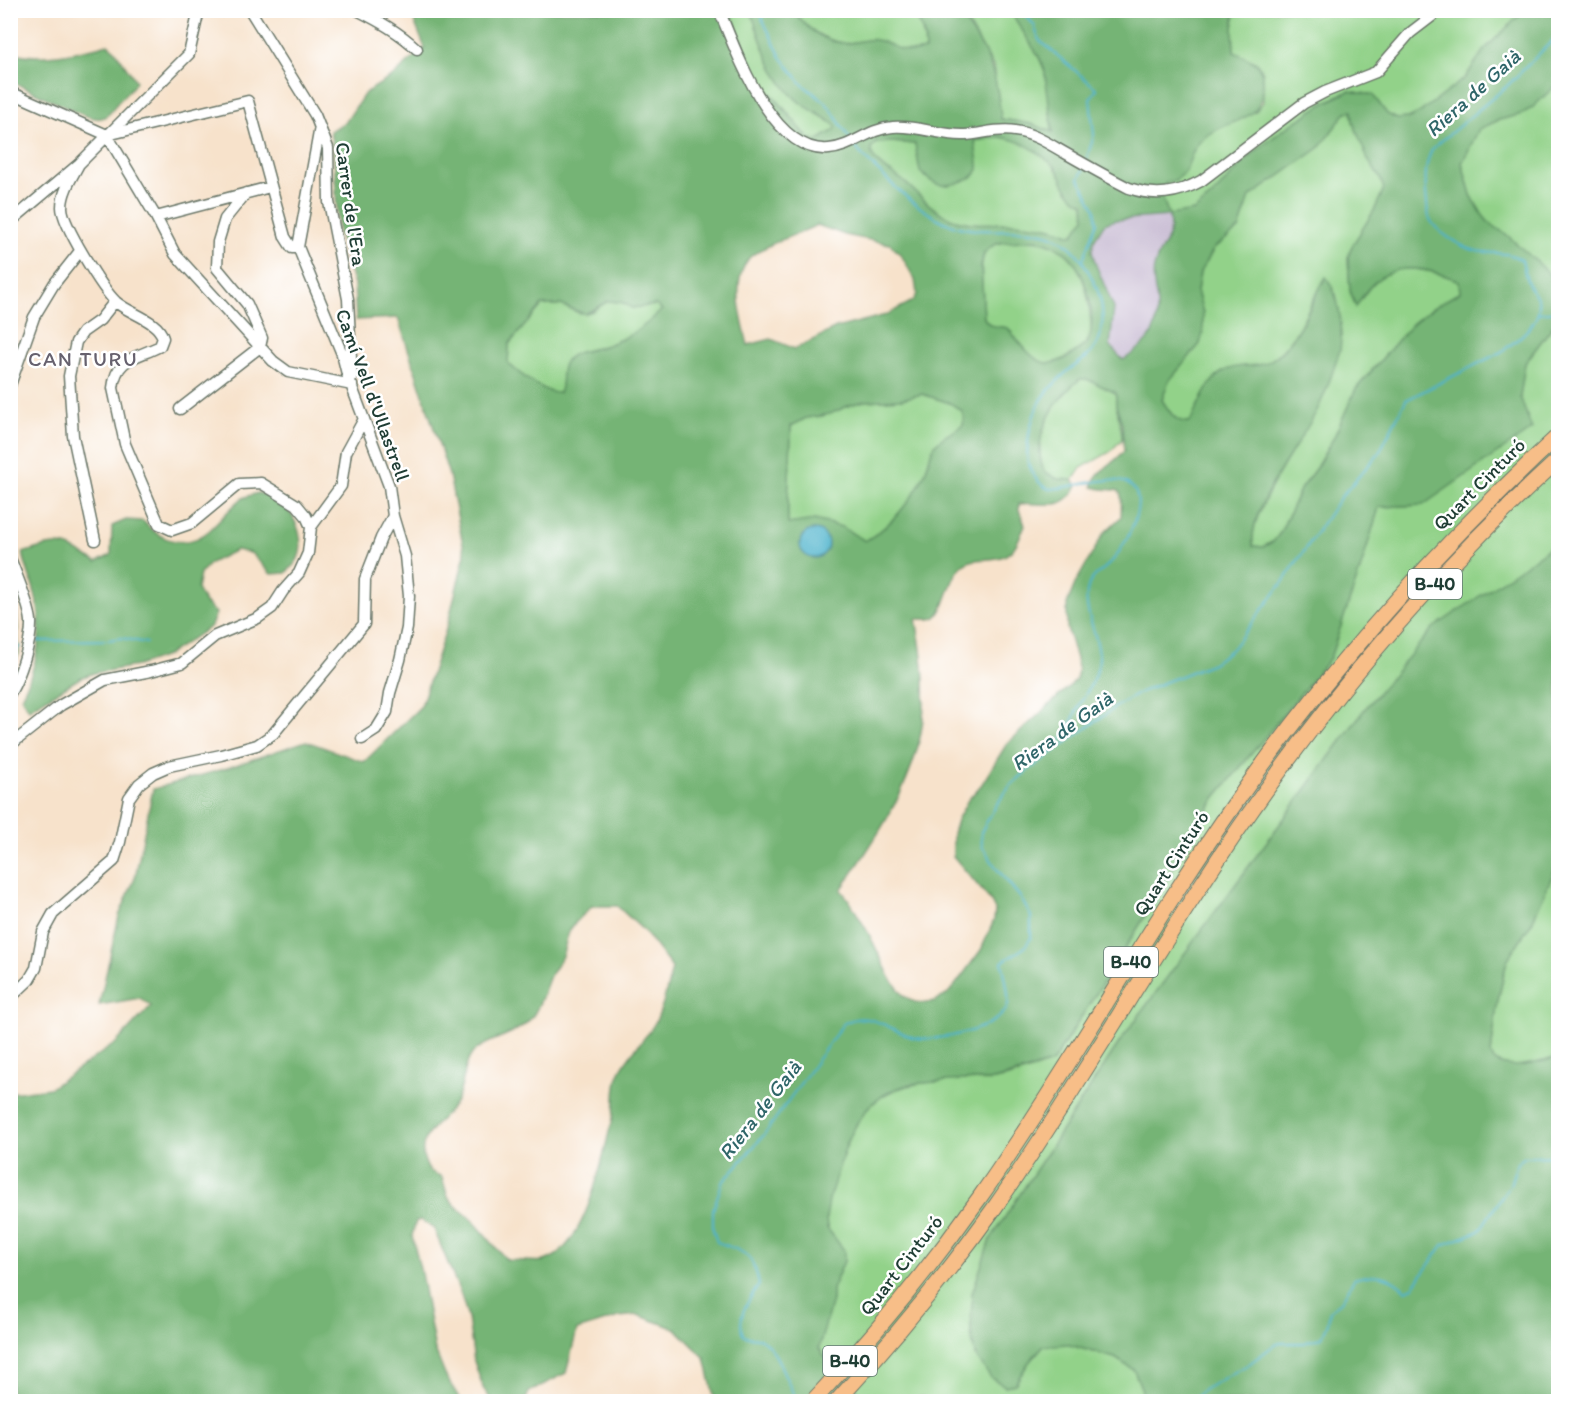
<svg xmlns="http://www.w3.org/2000/svg" width="1569" height="1412" viewBox="0 0 1569 1412" font-family="Itim,sans-serif">
<style>
.industrial{fill:#cbbfd5}
.green{fill:#92d289;stroke:#58885e;stroke-width:1.5}
.forest{fill:#75b475;stroke:#4a7854;stroke-width:1.5;fill-rule:evenodd}
.water{fill:#4db3cc;stroke:#367880;stroke-width:1.5}
.lines{fill:none;stroke-linecap:round;stroke-linejoin:round}
.stream{stroke:#4db3cc;stroke-width:2}
.minor-casing{stroke:#6b7769;stroke-width:13}
.highway-casing{stroke:#6b7769;stroke-width:17}
.minor{stroke:#fff;stroke-width:10}
.highway{stroke:#f7be88;stroke-width:15}
.labels{text-anchor:middle;stroke-width:5;stroke-linejoin:round;paint-order:stroke}
.shield{fill:#fff;stroke:#627771;stroke-width:1.5}
.shield-label{font-size:18px;font-weight:bold;fill:#1f3d34}
.street-label{font-size:20px;fill:#1f3d34;stroke:#fff}
.water-label{font-size:21px;font-style:italic;fill:#2f6669;stroke:#fff}
.neighbourhood-label{font-size:21px;letter-spacing:1.5px;fill:#66616e;stroke:#fff}
</style>
<rect width="100%" height="100%" fill="#fff"/>
<filter id="ink" filterUnits="userSpaceOnUse"><feTurbulence type="fractalNoise" baseFrequency=".0167" numOctaves="2"/><feDisplacementMap in="SourceGraphic" scale="12" xChannelSelector="R" yChannelSelector="G"/><feConvolveMatrix kernelMatrix="1 2 1 2 8 2 1 2 1" color-interpolation-filters="sRGB"/></filter>
<filter id="wash" filterUnits="userSpaceOnUse"><feTurbulence type="fractalNoise" baseFrequency=".008" numOctaves="4" result="noise"/><feDisplacementMap in="SourceGraphic" scale="24" xChannelSelector="R" yChannelSelector="G"/><feGaussianBlur stdDeviation="1.35" result="paint"/><feColorMatrix in="noise" values="0 0 0 0 0 0 0 0 0 0 0 0 0 0 0 0 0 1.4 0 .05"/><feComposite in="paint" operator="in"/></filter>
<g filter="url(#wash)">
<rect width="100%" height="100%" fill="#f7e2cb"/>
<path class="industrial" d="M1169 216 1171 230 1168 239 1158 255 1153 276 1158 313 1155 326 1151 337 1137 351 1123 360 1110 346 1114 308 1096 265 1092 251 1094 240 1104 224 1115 220Z"/>
<path class="green" d="M1304 10 1312 14 1321 10 1524 11 1484 50 1465 78 1419 113 1408 118 1397 119 1387 114 1373 95 1349 91 1337 96 1280 132 1251 155 1211 197 1194 211 1169 216 1162 197 1165 183 1176 181 1196 146 1203 138 1223 126 1256 111 1263 102V72L1257 63 1234 52 1233 29 1235 11Z
M730 11H751C761 41 772 78 797 100 809 110 824 116 836 126L835 130 818 140 809 139 777 100 759 83Z
M794 11H913C920 24 925 35 925 50 904 56 887 42 866 41 859 40 851 44 843 43 823 40 804 27 794 11Z
M955 11H1010C1021 25 1043 60 1046 77 1050 95 1048 114 1053 133L1031 124 1001 119 993 66 971 28Z
M1558 83V290L1553 279 1507 235 1488 222 1481 214 1471 195 1462 163 1479 129 1499 120 1522 114 1533 107Z
M1352 111 1353 122 1374 169 1380 178 1384 189 1375 209 1352 246 1348 257 1350 291 1356 306C1365 295 1372 280 1387 273 1405 263 1441 273 1459 281L1460 292 1431 309 1412 324 1356 389 1333 439 1316 468 1301 488 1280 533 1274 541 1263 547 1253 546C1251 528 1260 511 1268 494 1302 425 1352 379 1336 294L1315 296C1303 319 1294 344 1271 360 1260 368 1248 366 1236 368 1211 371 1200 402 1190 422 1175 423 1170 412 1162 400L1168 382 1200 344 1203 313 1197 291 1200 272 1215 247 1239 229 1250 197 1319 148 1346 112Z
M1000 136C1022 141 1044 151 1057 170 1065 181 1071 198 1084 203L1085 217 1073 235C1067 234 1061 231 1055 229 1042 225 1027 224 1014 223 993 223 970 226 950 218 931 210 918 193 902 180 891 171 872 165 871 149L876 143 891 142 916 144C919 152 917 160 920 168 930 192 957 184 975 175L977 164 975 141Z
M1028 240C1072 241 1087 276 1090 315 1091 324 1093 335 1087 342 1082 349 1072 354 1065 358 1055 364 1045 365 1035 360 1024 353 1016 338 1008 328 997 326 990 328 984 318 983 307 983 296 982 285 979 243 989 243 1028 240Z
M608 301 621 302 632 308 656 305 662 310 638 332 607 345 573 354 562 374V387L559 393C545 394 518 373 508 363L509 344 542 305H561L579 313 591 312Z
M1558 319V539L1544 552 1434 628 1364 710 1121 1040 990 1240 972 1294 971 1333 975 1355 1005 1386 1015 1384 1029 1362 1043 1346 1066 1344 1115 1358 1134 1370 1142 1390 1140 1401 930 1402 923 1397 896 1399 894 1401C887 1401 880 1402 874 1400 856 1394 829 1364 818 1348L832 1300V1289L844 1261C841 1253 838 1243 833 1236 832 1233 829 1232 828 1229 820 1213 836 1174 842 1158 864 1092 893 1083 958 1080 970 1079 983 1082 995 1080 1014 1077 1033 1069 1052 1063L1139 926 1215 798 1330 658 1361 567 1379 507 1423 505 1520 397 1525 363Z
M1080 379H1087L1116 393C1114 408 1122 423 1122 439L1110 452 1081 468 1073 480 1057 479 1044 471C1030 437 1054 400 1080 379Z
M922 394 950 403 962 411 964 418 963 425C955 432 943 435 936 444 929 452 929 465 924 475 912 501 890 527 865 541 834 521 825 519 788 524 787 491 791 459 791 426L806 418 823 416 850 405 864 401 901 399Z
M1558 862V1057C1540 1063 1509 1074 1492 1059L1491 1054 1497 1005 1507 960 1532 922Z"/>
<path class="forest" d="M410 11H730L759 83 777 100 809 139 818 140 835 130 836 126C824 116 809 110 797 100 772 78 761 41 751 11H794C805 28 827 44 848 43 857 43 867 38 876 40 897 44 901 57 925 50V39L922 28 913 11H955C987 47 997 70 1001 119L1031 124 1053 132 1044 67 1039 57 1010 11H1235L1233 29 1234 52C1250 59 1263 63 1263 82 1265 127 1227 116 1201 140 1184 156 1195 177 1165 183L1162 197 1169 215 1194 211 1211 197 1251 155 1280 132 1321 105 1349 91 1373 95 1387 114 1397 119 1409 118 1419 113 1465 78 1484 50 1524 11H1558V83L1533 107 1522 114 1499 120 1479 129 1462 163 1471 195 1482 214 1488 222 1507 235 1547 271 1558 290V319L1525 363 1520 397 1532 429 1423 505 1379 507 1361 567 1330 658 1215 798 1139 926 1052 1063 994 1080H962L910 1084 888 1092 870 1105 857 1123 847 1143 830 1195 826 1218 827 1228 844 1250V1261L832 1289V1300L819 1348C832 1369 854 1392 878 1401H715L705 1358 676 1329 638 1315 619 1317 577 1330 566 1373 529 1392 525 1401H490V1398L483 1388 474 1361 468 1318 461 1295 434 1229 421 1220 416 1221 412 1236 421 1273 435 1350 445 1375 461 1401 11 1402V1093L50 1088 116 1043 151 1006 140 998 99 1005 119 916 135 878 153 789 227 768 306 741 364 762 421 706 448 623 465 554 449 475 398 318 356 320 354 285 338 232 334 154 330 131 345 123 365 93 393 76 425 48ZM1352 111 1353 122 1368 160 1380 178 1384 189 1375 209 1352 246 1348 257 1350 291 1356 307C1380 261 1415 262 1459 281L1460 292 1431 309 1412 324 1356 389 1333 439 1316 468 1301 488 1280 533 1274 541 1263 547 1253 546C1248 508 1297 448 1315 414 1326 395 1333 371 1340 350 1343 327 1340 295 1326 277 1310 303 1302 334 1278 355 1258 372 1246 361 1226 370 1208 378 1199 405 1190 422 1174 423 1170 412 1162 400L1168 382 1200 344 1203 333V313L1197 291 1200 272 1215 247 1239 229 1250 197 1319 148 1346 112ZM1000 137C1021 141 1030 146 1046 159 1049 162 1053 164 1056 168 1066 183 1065 195 1084 203L1085 217 1073 235C1066 234 1061 230 1055 229 1042 225 1027 224 1014 223 993 223 970 226 950 218 931 210 918 193 902 180 891 171 872 165 871 149L876 143 892 142 915 144 920 172C925 176 933 184 940 185 950 186 975 181 978 169 979 161 975 150 975 141ZM1169 216C1173 244 1160 243 1154 268 1152 277 1154 286 1156 295 1161 329 1151 342 1123 360L1110 346 1114 308 1096 265 1092 251 1094 240 1104 224 1115 220ZM817 225 845 235 890 244 901 255 915 280 917 294 913 301 886 315 836 328 795 349 771 339 748 345C742 320 730 281 749 258 761 246 801 233 817 225ZM1035 240C1051 242 1066 250 1075 263 1088 283 1097 320 1088 342 1047 378 1037 365 1008 328 997 326 990 328 984 318L981 266 984 253 996 243ZM608 301 621 302 632 308 656 305 662 310C642 329 626 340 598 348 588 351 571 351 565 362 559 372 564 383 559 393 545 394 518 373 508 363L509 344 542 305H561L585 314ZM1080 379H1087L1116 393V405L1122 424 1124 451C1116 463 1091 473 1093 487 1120 495 1123 479 1121 517L1104 533 1075 584 1067 604V628L1076 659 1078 670 1076 680 1006 745 982 784 968 800 957 820 953 833V856L990 900 995 910 994 920 981 950 953 988 945 996 935 1001 925 1003 915 1002 904 996 891 979 869 934 849 900 841 890C871 845 904 799 918 746 929 704 924 660 916 619 922 619 929 620 934 618 945 614 949 579 961 567 975 553 998 566 1012 550 1018 544 1021 533 1025 525L1019 510V504C1041 501 1064 514 1077 486L1073 480 1057 479 1044 471C1030 437 1054 400 1080 379ZM922 394 950 403 962 411 964 418 963 425C955 432 943 435 936 444 929 452 929 465 924 475 912 501 890 527 865 541L842 527 815 520 788 524C787 491 791 459 791 426L806 418 830 414 850 405 864 401 901 399ZM592 906H617L644 931 672 968C668 985 664 1005 656 1021 646 1040 627 1054 619 1074 612 1091 618 1111 610 1128 601 1163 585 1250 544 1261 534 1263 519 1260 507 1260 496 1249 487 1236 476 1224 468 1214 456 1209 449 1198 445 1192 445 1183 441 1176 432 1173 428 1171 425 1162 413 1133 449 1120 458 1097 464 1083 464 1059 476 1050 494 1036 521 1035 534 1014 541 1003 545 988 550 976 553 969 559 963 562 956 565 948 566 938 570 930 575 921 586 913 592 906Z
M108 44 115 50 136 81C132 90 125 94 118 102 113 108 110 116 102 118 87 123 30 87 11 82V52C42 62 77 52 108 44Z
M258 493C262 494 268 495 272 496 293 506 309 542 296 562 293 566 289 570 286 573L271 574 251 553 236 550 210 563 200 574 197 589 204 602 216 613 211 626 166 656 137 666 94 673 80 678 29 709 21 697C37 668 44 630 36 598 33 582 26 569 23 553 37 548 56 541 71 548 80 552 88 558 97 562L111 555 112 526 126 520 143 521C161 542 187 550 210 530 220 521 229 509 240 500 245 496 252 495 258 493Z
M1558 539V862L1532 922 1507 960 1497 1005 1491 1054C1497 1076 1544 1061 1558 1057V1401H1140L1142 1390 1134 1370 1115 1358 1066 1344 1043 1346 1029 1362 1015 1384 1005 1386 991 1378 975 1355 971 1333 972 1294 990 1240 1121 1040 1364 710 1433 628 1544 552Z
M10 597 17 612 19 654 11 668Z"/>
<path class="water" d="M800 544a14 14 0 1 1 28 0a14 14 0 1 1-28 0Z"/>
<g class="lines">
<path class="stream" d="M758 10 781 57 803 85 826 103 832 111 850 139
M1021 10 1034 25 1039 40 1097 89 1090 99 1094 135 1086 161
M855 146 860 153C886 178 911 206 944 222 994 245 1054 206 1087 269 1093 279 1099 291 1101 302 1104 316 1103 334 1096 346 1090 357 1078 363 1069 370 1047 389 1034 405 1029 434 1028 443 1026 452 1028 461 1031 473 1038 484 1049 489 1070 489 1118 470 1133 488 1148 505 1123 552 1108 565 1101 572 1093 575 1089 584 1080 606 1098 633 1099 655 1100 673 1087 691 1079 706 1074 715 1071 726 1065 735 1060 743 1050 751 1043 758
M1083 169 1079 179 1095 208 1097 223 1083 260
M1538 313 1558 311
M35 641 108 640 122 638 146 643
M10 654 21 646
M798 1402C787 1385 778 1349 761 1339 755 1336 749 1339 743 1335 736 1316 749 1300 759 1285 754 1254 745 1252 717 1242L713 1230V1210L722 1183 763 1136 843 1024C868 1009 888 1029 912 1037 932 1044 1004 1029 1008 1004 1010 994 1004 973 1002 962L1024 948 1031 938V916L1020 897 997 869 982 846 981 832 997 804 1010 786 1026 772 1117 706 1143 691 1213 663 1232 649 1281 585 1340 498 1379 453 1406 400 1501 352C1515 342 1545 320 1538 300 1536 294 1530 289 1528 283 1525 277 1524 267 1522 260 1507 251 1494 254 1477 251 1462 248 1434 231 1429 217 1427 209 1427 201 1426 193 1425 177 1425 162 1433 148L1507 86 1558 35
M1191 1402 1203 1390 1249 1364 1277 1343H1304L1322 1337 1328 1323 1330 1310 1341 1302 1354 1279C1376 1272 1390 1275 1406 1290L1413 1287 1443 1245 1479 1231 1510 1185 1517 1163 1525 1157 1558 1156"/>
</g>
</g>
<g filter="url(#ink)">
<g class="lines">
<defs>
<path id="minor" d="M250 10 315 115 328 148 329 202 348 299 352 377
M357 10C379 21 399 32 417 49
M719 10C737 53 772 154 829 149 853 147 867 129 893 127 917 125 941 136 965 135 982 134 998 128 1015 131 1033 133 1049 144 1065 153 1086 165 1107 177 1129 188 1155 197 1177 194 1201 181L1304 103 1325 92 1376 72 1410 33 1440 10
M10 92 107 135
M320 127 298 247 342 354 347 374 389 486 393 516 405 556 409 596 407 628 400 660 390 693 387 712 376 730 362 739
M107 135 156 217 175 254 273 361 288 372 352 385
M107 135 248 101 285 237 292 248 298 247
M79 164C72 177 62 192 62 207 62 224 103 290 116 302 130 314 158 320 163 338L160 346C137 358 116 357 113 388L125 444 159 524 172 530 192 523 239 484 261 483 297 505 306 516 311 527
M156 217 270 187
M10 222 79 164 189 54 199 10
M10 385 34 317 54 284 80 251
M180 409 260 347 262 338 247 304 217 268 218 242 225 219 246 193
M95 540 73 436 69 376 76 342 83 332 100 320 115 301
M10 558C16 574 30 606 31 621 32 640 20 677 10 693
M10 748 14 742 61 705 105 680 151 671 182 663 215 636 258 618 272 608 283 591 299 573 308 553 311 527 341 486 346 452 364 419
M10 998 29 980 36 968 43 932 53 914 114 861 120 842 129 798 139 784 153 773 169 766 221 755 257 745 273 734 364 624 365 579 381 538 393 516"/>
<path id="highway" d="M812 1402C873 1337 929 1269 980 1197 1074 1063 1153 918 1248 785 1339 658 1444 542 1558 436
M836 1402C893 1340 947 1275 995 1207 1067 1104 1130 995 1198 890 1299 733 1420 586 1558 460"/>
</defs>
<use href="#minor" class="minor-casing"/>
<use href="#highway" class="highway-casing"/>
<use href="#minor" class="minor"/>
<use href="#highway" class="highway"/>
</g>
</g>
<g class="labels">
<g class="shield">
<rect x="1408" y="569" width="54" height="30" rx="4.5"/>
<rect x="1104" y="947" width="54" height="30" rx="4.5"/>
<rect x="823" y="1346" width="54" height="30" rx="4.5"/>
</g>
<g class="shield-label">
<text x="1435" y="590">B-40</text>
<text x="1131" y="968">B-40</text>
<text x="850" y="1367">B-40</text>
</g>
<g class="street-label">
<text transform="translate(351 204) rotate(82)" y="7">Carrer de l'Era</text>
<text transform="translate(373 395) rotate(70)" y="7">Camí Vell d'Ullastrell</text>
<text transform="translate(1479 484) rotate(-45)" y="7">Quart Cinturó</text>
<text transform="translate(1171 863) rotate(-57)" y="7">Quart Cinturó</text>
<text transform="translate(901 1265) rotate(-52)" y="7">Quart Cinturó</text>
</g>
<g class="water-label">
<text transform="translate(1473 93) rotate(-42)" y="7">Riera de Gaià</text>
<text transform="translate(1062 731) rotate(-36)" y="7">Riera de Gaià</text>
<text transform="translate(760 1110) rotate(-52)" y="7">Riera de Gaià</text>
</g>
<g class="neighbourhood-label">
<text x="83" y="366">CAN TURU</text>
</g>
</g>
<rect width="1569" height="1412" fill="none" stroke="#fff" stroke-width="36"/>
</svg>
